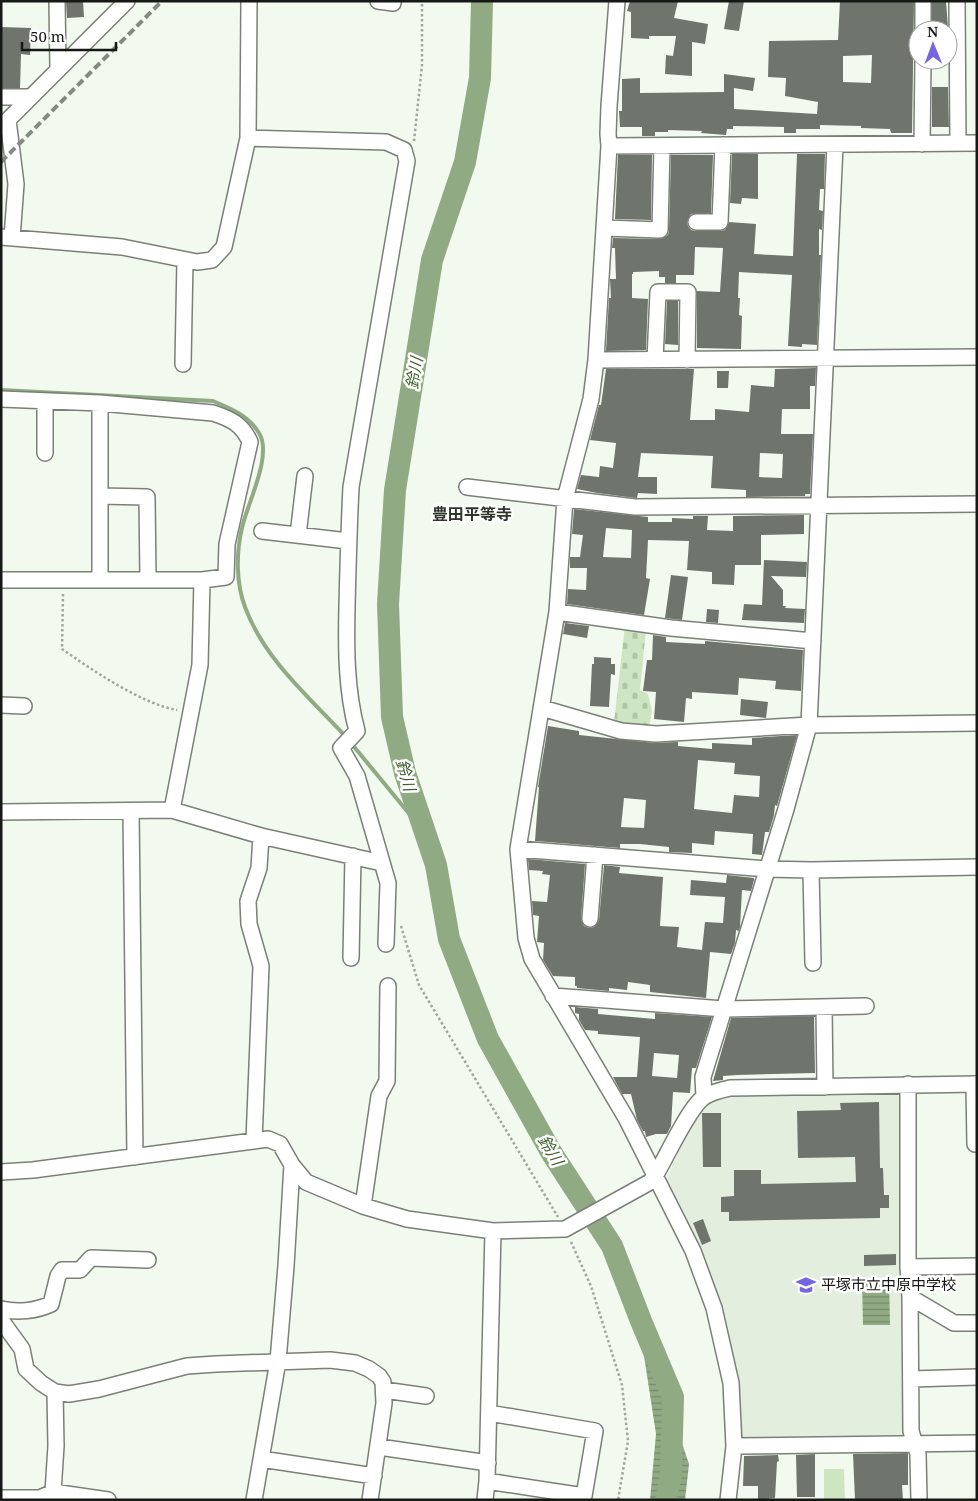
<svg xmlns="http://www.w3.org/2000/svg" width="978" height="1501" viewBox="0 0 978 1501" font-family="'Noto Serif','Noto Sans JP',serif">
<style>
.built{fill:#e3eede}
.cemetery{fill:url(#cemetery-stones)}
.pitch{fill:#cde6c1}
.water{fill:url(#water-rules)}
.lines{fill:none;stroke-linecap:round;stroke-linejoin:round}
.stream{stroke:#90aa84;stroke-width:4}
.river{stroke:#90aa84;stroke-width:22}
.building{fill:#6f756d;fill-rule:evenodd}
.minor-casing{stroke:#7a8077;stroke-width:18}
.path{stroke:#a1a69f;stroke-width:2.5;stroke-dasharray:2.5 2.5;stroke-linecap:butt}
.minor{stroke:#fff;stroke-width:15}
.rail{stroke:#848982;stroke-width:4;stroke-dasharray:8 4;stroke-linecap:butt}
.labels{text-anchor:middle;stroke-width:5;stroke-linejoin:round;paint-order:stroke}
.poi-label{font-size:15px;fill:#161815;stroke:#fff;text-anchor:start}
.water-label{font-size:16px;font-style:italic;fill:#3e612c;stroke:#fff}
.neighbourhood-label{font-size:16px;font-weight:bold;fill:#2f342d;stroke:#fff}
</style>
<defs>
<pattern id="cemetery-stones" width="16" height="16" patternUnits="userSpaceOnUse" patternTransform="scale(1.25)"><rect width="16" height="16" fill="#cde6c1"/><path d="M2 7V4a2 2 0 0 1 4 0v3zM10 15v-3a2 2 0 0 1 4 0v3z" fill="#afc5a5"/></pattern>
<pattern id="water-rules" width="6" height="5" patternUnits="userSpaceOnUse" patternTransform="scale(1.25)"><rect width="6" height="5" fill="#90aa84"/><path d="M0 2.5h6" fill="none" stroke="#75896b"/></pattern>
</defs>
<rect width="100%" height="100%" fill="#f2f9ef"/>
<path class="built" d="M896 1092 900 1096 905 1435 901 1437 743 1439 737 1433 734 1376 665 1182 694 1118 709 1102 730 1094Z"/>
<path class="cemetery" d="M625 626 646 629 640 690 648 694 652 711 649 728 614 722Z"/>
<path class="pitch" d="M824 1469H844L845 1500H824Z"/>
<path class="water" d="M889 1278 890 1325H863L862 1279Z
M637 1310 689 1464 685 1500H650L656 1434Z"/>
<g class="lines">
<path class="stream" d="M1 390 213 401C230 408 249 416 259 433 273 455 247 504 242 528 236 553 236 583 245 607 264 659 310 698 347 738
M351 743 425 833"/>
<path class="river" d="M482 1 480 78 465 162 432 260 395 490 388 604 392 717 405 773 436 865 449 939 488 1039 551 1152 612 1246 641 1321 673 1397 671 1472 666 1500"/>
</g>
<path class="building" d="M66 1H83L84 17 67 18Z
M630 1H678L674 18 708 24 705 44 692 42V76L665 74 666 55 673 56 676 36H649V39L631 38V12L627 11Z
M729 1H744L739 31 724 29Z
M840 1H914L912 133H891L890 129 861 128V126L820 125V129H796V133H784V127L733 126V129H727L726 135 701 133 702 131 668 130V132H655V136H642V127H620L619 111H622V79L640 78V93L724 92V74L755 78 753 91 734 88V109L817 114 818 102 785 96 786 78 768 77 769 41 838 40ZM872 55 871 83 843 82V56Z
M932 1H946L948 28H932Z
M1 27 31 28 30 55 21 54 20 88H1Z
M932 87H948L949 127H932Z
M732 154H758V199L742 198 741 204 730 203Z
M797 154H825L824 189H820L819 210 823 211 822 230 819 229V255H821L817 345 802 344V347L788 346 792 275 739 272 738 298H740L739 315 742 316 741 349 697 348V291L720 292 723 248 695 247 694 275H676V283H665V277H659V271L633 272V274H632V298L648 299 646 350 606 351 609 298H611L610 279H616L615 248H612L613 238 660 239 668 235 669 230 671 155H713L711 213 691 214 687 222 688 226 691 230 696 231H720L725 230 729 222 756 224 754 254 792 256H793Z
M618 155H652L651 220 615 219Z
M667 301H678V345L665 344Z
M816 368 815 386H810V409H782L781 434H813L810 494H805V496L746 497V490L711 488 713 456 641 453 638 477H657V494L638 493 637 498H636L597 493 577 489 581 475 599 477 600 466 613 468 616 443 590 440 599 405H601L606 369H694L690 420H715V409L749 412 751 385 774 387 775 369ZM760 453 783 454 782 478 759 477Z
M717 371H729L728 388H717Z
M574 509 648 517V522H672V518L693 519V516H708L707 530 733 531V516L804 515V534L761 535V565H735L734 585 712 584V572L687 570 689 541 648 540 646 578 650 579 644 615 567 604 568 589 586 590 587 568H570V557H580L583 535 572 534ZM606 528 632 530 631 558 603 557Z
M764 560 807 562 806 577 771 576 783 590V606H786L785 608 805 609 804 623 742 620 744 604 762 605Z
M671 575 688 577 682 620 665 618Z
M707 609 719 610 718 623 706 622Z
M565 623 589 626 587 638 563 634Z
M653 635 666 637V642L705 644V641L803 650 801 691 775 689 776 681 739 678 738 695 692 692V699L686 698 684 722 654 719 656 692 643 691 647 660H652Z
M594 657 611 658V664H615V675L611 674 609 707 590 706 592 664H594Z
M741 699 768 702 766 718 740 715Z
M548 726 579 731V735L655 743 678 742V746L712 749V743L752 745V738L797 735 777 806 775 805 774 815 769 832H765L762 855 752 854 753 834 715 831 714 845 692 843V853L669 852V847L640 844H620V848L535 841 539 787H538ZM698 760 735 763 734 774 760 776 759 797 734 795 732 813 694 809ZM624 798 646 800 644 828 621 827Z
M528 859 585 864 581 919 584 926 589 928 594 927 599 920 604 865 620 867 619 873 663 877 660 926 679 927 677 947 702 950 705 922 723 923 725 897 690 895 691 880 726 883 727 875 754 878V880L751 891 742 890 740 927 739 931 736 930 735 943 731 954 710 952 706 998 650 992V985L628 982 627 990 609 988V991L577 988V986H575V977L553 976 543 960 544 943 537 942 539 916 533 915 532 901 547 902 550 875 542 874 543 871 529 870Z
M575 1007 598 1009V1014L655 1019V1013L712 1017 696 1068H692L690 1093 673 1092 671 1126 667 1134H656L646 1137 645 1131H643L637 1120 631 1094H622L613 1077H637L640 1037 598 1034V1031L585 1030 579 1020V1014L575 1013ZM654 1053 679 1055 677 1078 652 1076Z
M814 1016 815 1073 737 1075 723 1076V1080L713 1081 731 1018Z
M879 1102 880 1168H883L884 1195H889V1208H880V1218L729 1221V1212H721V1197L734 1196V1170H761V1184L856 1182 855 1157 798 1158 797 1111 841 1110 840 1103Z
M702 1113H721V1167H703Z
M703 1219 711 1241 702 1245 693 1223Z
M896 1254V1265L864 1266V1255Z
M908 1453V1485H902L903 1500H855L853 1454Z
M815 1454V1497H797L796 1455Z
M778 1455 779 1461 777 1462 775 1498 758 1500V1486H743L744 1456Z"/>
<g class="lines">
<defs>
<path id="minor" d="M57 1 58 69
M378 1 393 3V1
M617 1 609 106 608 134 609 146 596 360 591 399 565 499 557 612 518 849 526 938 532 959 626 1118 693 1251 714 1308 731 1383 734 1446 728 1500
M957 1 958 143
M923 30V1
M1 97H31
M8 120 16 184 12 238
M1 127 127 1
M248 138 386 142 404 150 407 161 351 487C349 526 348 566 347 606 346 648 346 690 357 731L341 748 357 776 388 883 386 944
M922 144 923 60
M609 146 977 143
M696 222H720L723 145
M605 228 660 230 662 146
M1 237 122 247 197 262 212 260 224 247 248 138 249 1
M596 360 977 357
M655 360 658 292H688L687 360
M183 364 185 260
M1 399 100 403 213 413C231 419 242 424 250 442L227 544 226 577 202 580H1
M45 401V453
M467 487 635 507 977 504
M100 496 147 497 148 580
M262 531 348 541
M298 535 305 476
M100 579V403
M557 612 671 628 813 641
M1 705 24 706
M542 708 621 731 656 734 809 725 977 723
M172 810 200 665 202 580
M131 811 135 1157
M1 812 172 810 261 836 382 863
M518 849 766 869 811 870 977 867
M811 870 813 963
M590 919 595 855
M351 958 353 856
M553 996 724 1009 866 1006
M824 1007 825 1087
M908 1084V1267L910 1297 954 1323H977
M974 1084 975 1144
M704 1097 703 1077 786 809 809 725 835 145
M254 1141 261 966 249 924 248 901 259 868 261 836
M1 1172 33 1170 268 1139 280 1144 292 1165 306 1182 363 1206 407 1219 493 1231 565 1229 650 1182 655 1176C666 1158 689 1107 704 1097 712 1092 721 1090 730 1088L977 1084
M363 1206 379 1096 387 1081 388 986
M908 1267 977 1266
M910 1297 911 1431 918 1454 919 1500
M1 1309C17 1313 36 1311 51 1304L58 1276 62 1270H80L91 1258 148 1260
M1 1320 22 1349 26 1369 41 1383 55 1392 69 1394 99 1389 187 1366 216 1364 330 1360 355 1363 369 1369 379 1376 383 1382 384 1403 370 1500
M911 1379 977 1377
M384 1390 426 1396
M734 1446 977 1443
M379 1447 488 1463
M261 1459 374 1476
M487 1481 584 1496 595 1431 489 1413
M53 1492 56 1446 55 1392
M1 1498H40L53 1492 108 1500
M254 1500 278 1361 286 1266 292 1165
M485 1500 487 1481 493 1231"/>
</defs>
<use href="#minor" class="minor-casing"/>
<path class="path" d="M414 141 422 65V1
M63 594 62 649C92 670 142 704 177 710
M401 926 419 985 558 1217
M571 1242 591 1286 622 1385 628 1441 618 1500"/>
<use href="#minor" class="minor"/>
<path class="rail" d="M1 162 162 1"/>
</g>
<defs>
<symbol id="school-bare" viewBox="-9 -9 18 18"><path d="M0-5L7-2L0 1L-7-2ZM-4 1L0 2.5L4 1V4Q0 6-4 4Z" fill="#7665e0" stroke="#fff" stroke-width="2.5" paint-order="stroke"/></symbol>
</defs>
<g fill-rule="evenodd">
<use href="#school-bare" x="792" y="1271" width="28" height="28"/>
</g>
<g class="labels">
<g class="poi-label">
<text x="821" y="1290">平塚市立中原中学校</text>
</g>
<g class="water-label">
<text transform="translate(414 373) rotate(-81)" y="6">鈴川</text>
<text transform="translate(406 775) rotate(74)" y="6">鈴川</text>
<text transform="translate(551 1150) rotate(59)" y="6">鈴川</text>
</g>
<g class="neighbourhood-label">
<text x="472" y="520">豊田平等寺</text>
</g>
</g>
<rect width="978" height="1501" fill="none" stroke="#161815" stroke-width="5"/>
<g transform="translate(933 45) rotate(359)"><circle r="24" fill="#ffffff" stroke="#a2a3a1"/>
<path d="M0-4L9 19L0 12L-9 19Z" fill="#7665e0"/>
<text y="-8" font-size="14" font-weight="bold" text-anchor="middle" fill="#161815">N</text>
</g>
<path d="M22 42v8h94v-8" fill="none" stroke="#161815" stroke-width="2.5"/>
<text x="30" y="42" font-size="15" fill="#161815" stroke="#ffffff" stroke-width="4" paint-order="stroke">50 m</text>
</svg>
